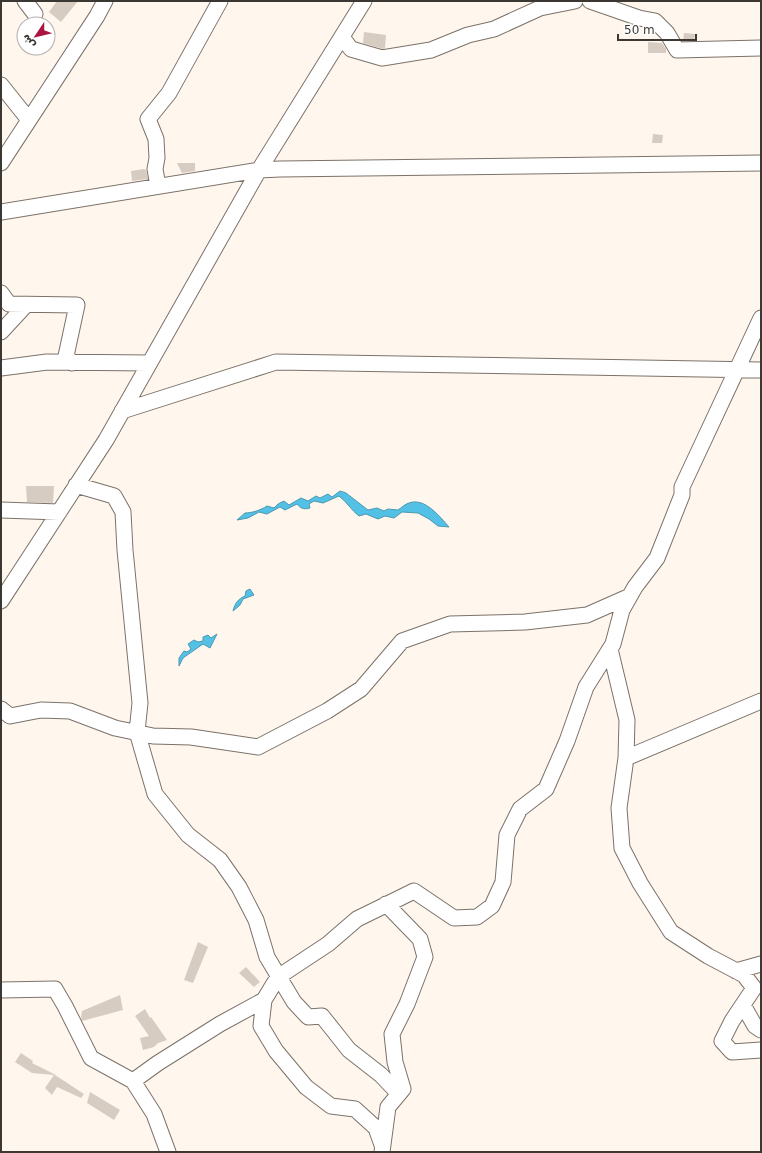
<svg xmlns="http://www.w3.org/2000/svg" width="762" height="1153" viewBox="0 0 762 1153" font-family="'DejaVu Sans',Vazirmatn,sans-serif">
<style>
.water{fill:#53c1e5;stroke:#4c98b0}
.building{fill:#d7ccc2}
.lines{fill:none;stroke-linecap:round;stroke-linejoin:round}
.minor-casing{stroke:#7b7269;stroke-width:17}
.minor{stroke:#fff;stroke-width:15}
</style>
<rect width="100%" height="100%" fill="#fff6ee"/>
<path class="water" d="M340 491 346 493 368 510 377 508 384 511 388 509 398 510C401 508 405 504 409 503 425 497 440 517 449 527L438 526 429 519 418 513 402 512 394 518 385 516 378 519 366 514 359 516C351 510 347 502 339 496L323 503 314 501 309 504 310 508C304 510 300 508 297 504L285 510 280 507 267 514 259 512 248 518 237 520 245 513C252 513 261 510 267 506L274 508 278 504 284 501 289 505 301 498 308 501 316 496 320 498 328 494 332 497Z
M250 589 254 595 243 599 240 605 233 611C235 603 238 599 245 596L246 591Z
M217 634 210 648 203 644 183 658 179 666V658L184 651 187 652 191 649 188 644 194 640 198 642 203 641V637L208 635 211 638Z"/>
<path class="building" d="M57 1H78L61 22 49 12Z
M364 32 386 35 385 48 383 49 363 43Z
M684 33 695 34 694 41H683Z
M648 42 662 43 666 49V53H648Z
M653 134 663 135 662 143H652Z
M177 163H195V171L182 173Z
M144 169 146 170 148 179 132 181 131 171Z
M26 486H54L53 503 27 502Z
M198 942 208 947 193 983 184 980Z
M246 967 260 982 254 987 239 973Z
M120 995 123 1010 82 1021 81 1018 82 1011Z
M145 1009 150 1018 151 1017 167 1040 158 1043 154 1047 143 1050 140 1038 149 1036 135 1016Z
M21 1053 33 1061 32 1063 56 1075H55L84 1094 81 1098 57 1087 52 1095 45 1088 54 1075 32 1073 15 1062Z
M90 1092 120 1110 114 1120 87 1103Z"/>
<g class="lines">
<defs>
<path id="minor" d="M25 1 35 14
M590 1 639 18 655 21 667 33 677 50 761 48
M342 37 351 49 382 58 431 50 468 35 494 29 540 8 575 1
M1 85 29 120
M1 163 97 16 105 1
M158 186 155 169 157 158 156 139 148 119 169 93 220 1
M1 212 259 170 280 169 761 163
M1 293 9 304 77 305 66 356 72 363
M1 332 26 305
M1 368 47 362 149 363
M122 411 276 362 761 370
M76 485 114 496 123 512 125 550 140 703 137 732 155 794 188 835 220 860 239 887 256 920 267 957 294 1002 308 1017 322 1016 349 1050 381 1075 399 1094
M1 510 59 512
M1 601 106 440 259 170 364 1
M610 649 627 720 626 758 619 808 622 848 640 883 671 932 708 956 744 975 754 988 732 1021 722 1041 732 1052 761 1050
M1 709 10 716 41 710 70 711 115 728 153 736 191 737 258 747 327 711 361 689 402 641 450 624 525 622 587 615 630 596
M626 758 761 701
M736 971 761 964
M1 990 55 989 65 1006 91 1058 133 1081
M264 1000 261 1026 276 1051 306 1087 331 1106 355 1109 376 1128 382 1145
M743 1005 755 1026 761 1030
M168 1152 154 1114 133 1081 158 1063 220 1024 264 1000 278 977 328 944 357 919 414 891 454 918 477 917 492 906 503 882 507 835 520 809 546 789 567 741 586 687 613 644 622 610 635 587 657 558 682 495V487L761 318
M382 1152 388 1107 403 1089 395 1062 392 1034 407 1004 425 957 420 939 386 904"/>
</defs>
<use href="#minor" class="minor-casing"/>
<use href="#minor" class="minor"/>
</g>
<rect width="762" height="1153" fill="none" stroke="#3b3733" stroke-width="4"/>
<g transform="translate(36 36) rotate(235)"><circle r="19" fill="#ffffff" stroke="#b1afad"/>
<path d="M0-3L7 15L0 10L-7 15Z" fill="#aa1541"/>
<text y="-6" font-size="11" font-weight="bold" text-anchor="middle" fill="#3b3733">ش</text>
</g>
<path d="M618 34v6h78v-6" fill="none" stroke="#3b3733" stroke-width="2"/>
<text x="624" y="34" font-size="12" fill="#3b3733" stroke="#ffffff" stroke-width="3" paint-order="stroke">50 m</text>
</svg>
